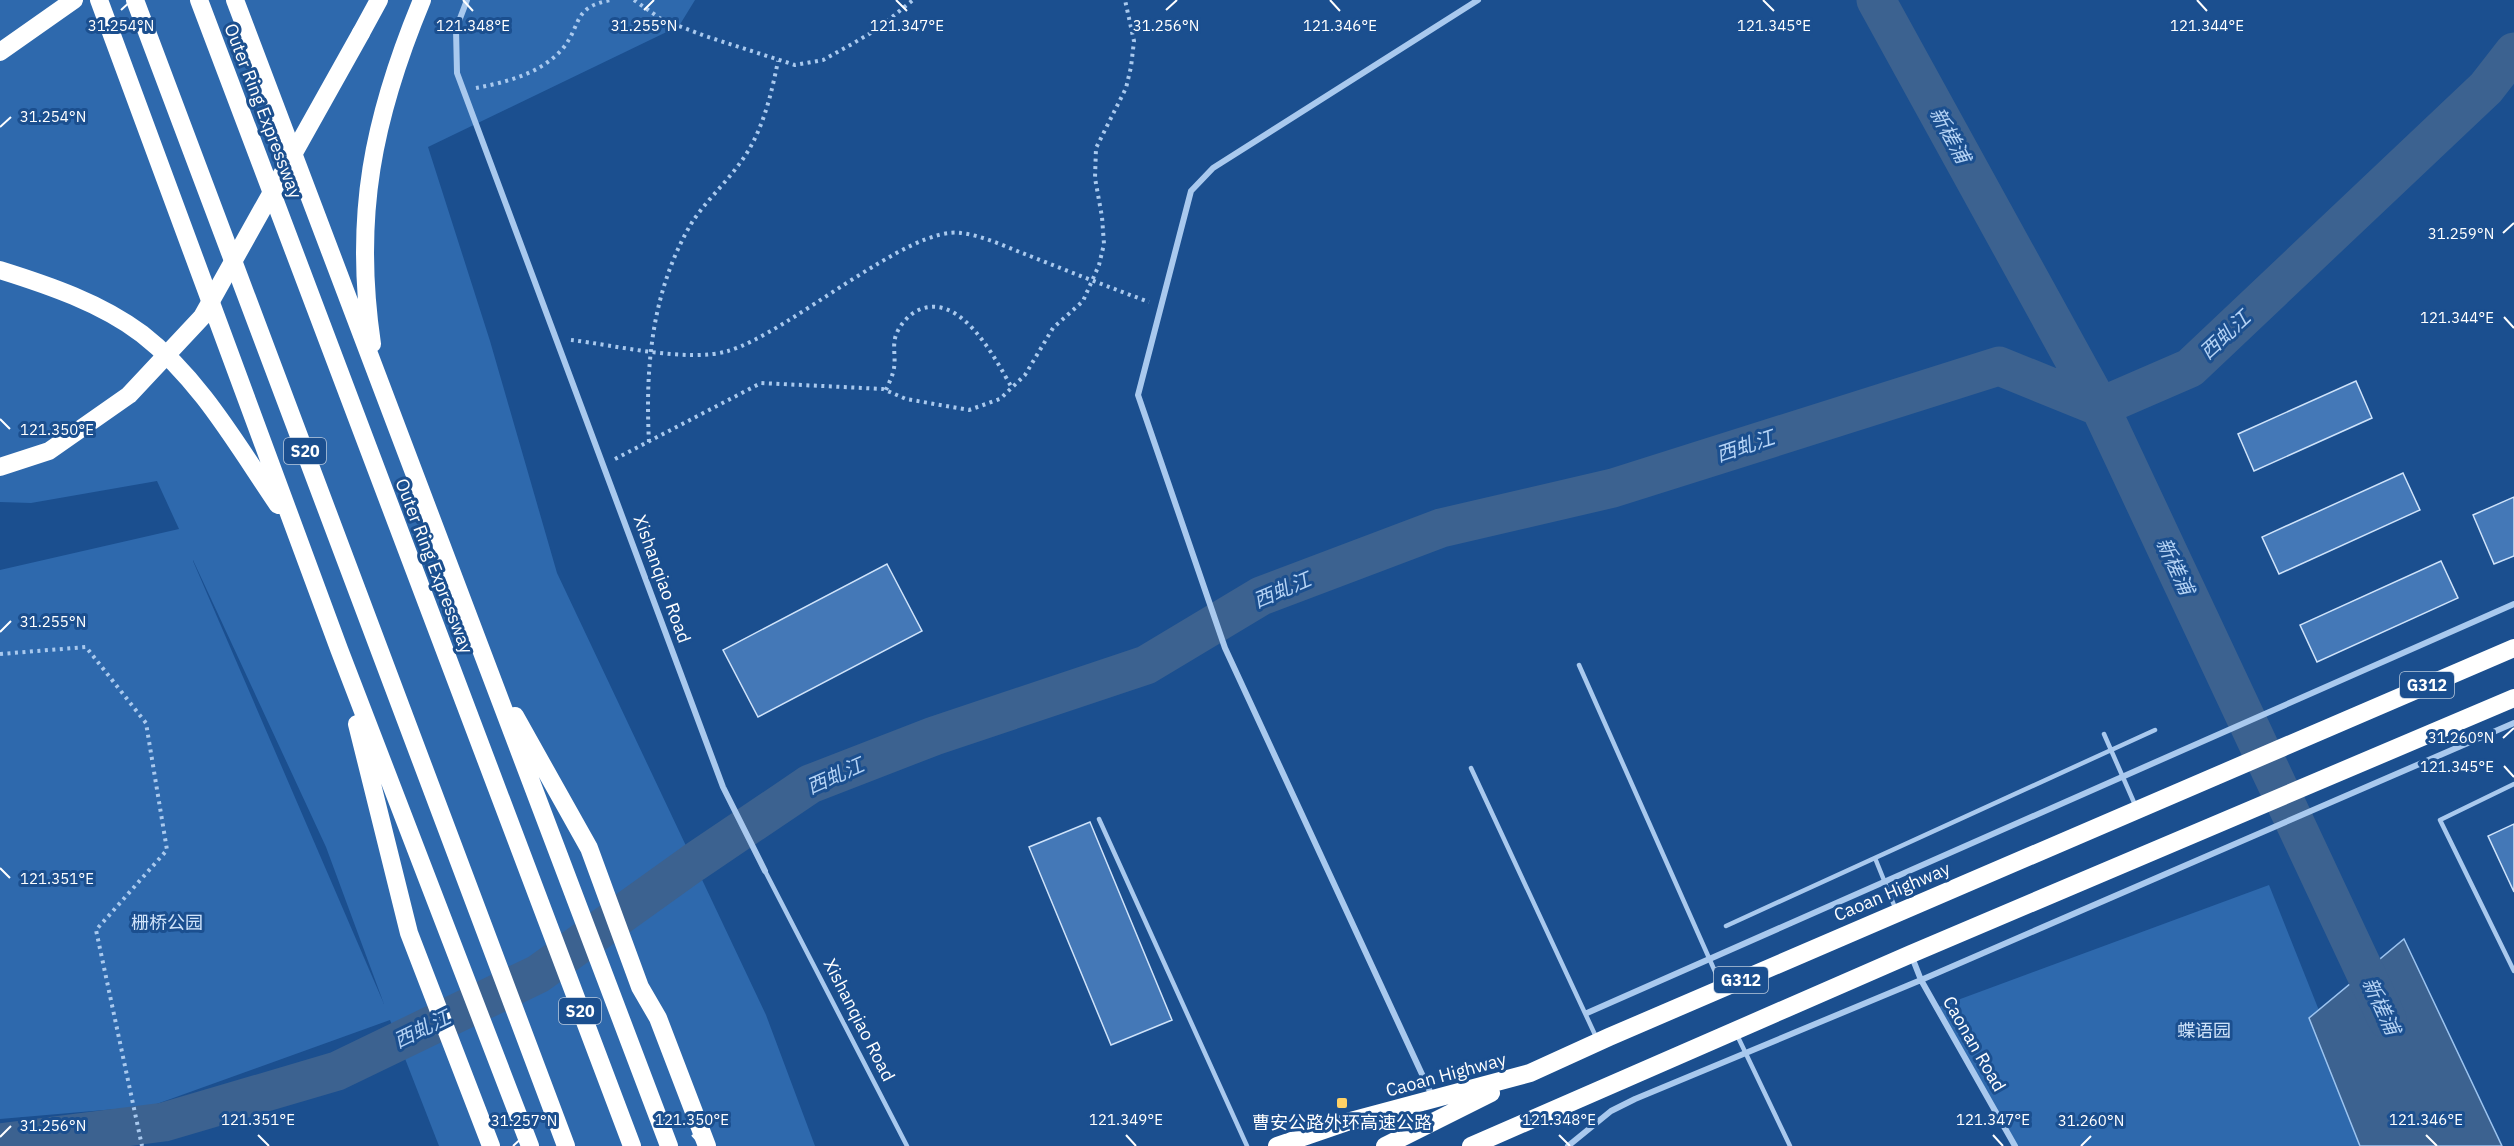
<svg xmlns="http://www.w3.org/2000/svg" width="2514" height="1146" viewBox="0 0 2514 1146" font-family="'IBM Plex Sans','Noto Sans SC',sans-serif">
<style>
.green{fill:#2e69ad;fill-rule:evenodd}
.water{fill:#3c6290;stroke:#9cc4f0;stroke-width:1.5}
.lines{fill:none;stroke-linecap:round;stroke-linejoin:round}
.river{stroke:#3c6290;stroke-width:39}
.building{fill:#4478b7;stroke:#cfe3fa;stroke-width:1.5}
.path{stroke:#a9c9ee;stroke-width:4;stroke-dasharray:3 4.5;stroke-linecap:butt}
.lane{stroke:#a9c9ee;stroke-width:4.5}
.street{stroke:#a9c9ee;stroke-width:6}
.highway{stroke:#fff;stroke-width:18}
.highway-bridge{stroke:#fff;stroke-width:18}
.ticks{fill:none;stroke:#fff;stroke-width:2}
.poi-dot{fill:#ffd166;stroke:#1b4f8f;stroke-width:2}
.labels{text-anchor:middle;stroke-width:6;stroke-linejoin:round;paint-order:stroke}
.shield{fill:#1b4f8f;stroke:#bbcadd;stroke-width:1.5}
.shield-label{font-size:16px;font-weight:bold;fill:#fff}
.street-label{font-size:18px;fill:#fff;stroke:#1b4f8f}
.park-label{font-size:18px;fill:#cfe3fa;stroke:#1b4f8f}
.poi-label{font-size:18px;fill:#fff;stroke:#1b4f8f}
.water-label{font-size:20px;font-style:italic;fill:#b5d3f5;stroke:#1b4f8f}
.ticks-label{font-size:15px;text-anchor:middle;fill:#fff;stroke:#1b4f8f;stroke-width:6;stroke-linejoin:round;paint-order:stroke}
</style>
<rect width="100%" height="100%" fill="#1b4f8f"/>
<path class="green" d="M0 0H695L679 26 428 147 490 341 557 573 766 1015 815 1146H439L390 1020 151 1106 0 1119V570L179 529 157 481 31 503 0 502ZM193 560 326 847 384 1004 193 561Z
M2269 885 2373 1146H2017L1936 1008Z"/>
<path class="water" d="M2404 939 2502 1146H2360L2309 1018Z"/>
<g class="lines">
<path class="river" d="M1876 0 2100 407 2387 1019
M0 1143 164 1122 337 1071 538 974 693 863 810 784 934 736 1146 665 1261 596 1441 528 1613 488 1999 366 2100 407 2190 368 2486 88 2514 52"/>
</g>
<path class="building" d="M2356 381 2372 418 2254 471 2238 434Z
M2403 473 2420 510 2279 574 2262 537Z
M2514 497V556L2494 564 2473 515Z
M2441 561 2458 598 2317 662 2300 625Z
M887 564 922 631 758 717 723 650Z
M1090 822 1172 1020 1111 1045 1029 847Z
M2514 824V892L2488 836Z"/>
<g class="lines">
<path class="path" d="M634 0 661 19 705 36 795 65 823 60 852 44 876 30 913 0
M476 88C507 82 543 73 564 47 582 23 573 7 611 0
M571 340C614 345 688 363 728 351 789 333 909 225 961 233 985 236 1008 248 1030 256 1070 272 1109 287 1149 302
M886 390C889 383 893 375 894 368 896 357 892 346 896 335 900 324 910 313 921 309 962 294 995 358 1012 388
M649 442C645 366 652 291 691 224 704 203 725 184 740 163 762 134 771 96 778 61
M615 459 761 383 883 389 906 399 969 410 1000 399 1025 375 1053 328 1083 301 1099 265 1104 244 1102 217 1095 178 1096 148 1126 88 1131 67 1134 41 1125 0
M0 654 86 647 146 723 167 850 96 930 142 1146"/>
<path class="lane" d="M1579 665 1721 985
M2104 734 2136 807
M1471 768 1597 1039
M2514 784 2440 820 2514 971
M1099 819 1247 1146
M1875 858 1896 910
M765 871 907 1146
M1726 926 2155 730
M1737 1035 1790 1146"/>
<path class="street" d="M467 0 456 29 457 73 723 787 765 871
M1912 957 1921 980 2015 1146
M1587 1013 2514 604
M1433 1098 1225 648 1138 395 1191 191 1213 168 1478 0
M1568 1146 1611 1111 1635 1099 1921 980 2514 723"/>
<path class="highway" d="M99 0 339 649 530 1146
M135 0 566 1146
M199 0 632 1146
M235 0 669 1146
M361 33 379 0
M0 52 74 0
M0 270C48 285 101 303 142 334 200 379 237 445 278 505
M372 344C353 216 373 118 422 0
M515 716 589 848 640 987 658 1018 707 1146
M357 724 409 933 491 1146
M1277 1146 1347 1122 1530 1073 1609 1037 2514 648
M1385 1146 1491 1093
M1471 1146 1911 954 2514 698"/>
<path class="highway-bridge" d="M0 467 49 451 129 395 202 317 361 33"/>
</g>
<path class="ticks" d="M463 0 473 11M896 0 907 11M1330 0 1340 11M1763 0 1774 11M2197 0 2207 11M121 10 132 0M644 10 654 0M1166 10 1177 0M0 127 11 117M2503 233 2514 223M2504 317 2514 328M0 419 10 429M0 632 11 621M2503 738 2514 728M2504 766 2514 777M0 868 10 878M258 1135 269 1146M692 1135 702 1146M1126 1135 1136 1146M1559 1135 1570 1146M1993 1135 2003 1146M2426 1135 2437 1146M0 1137 11 1126M513 1146 524 1136M2081 1146 2091 1136"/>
<rect class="poi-dot" x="1336" y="1097" width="12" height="12" rx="3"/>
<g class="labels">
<g class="shield">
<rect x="284" y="438" width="42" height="26" rx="4.5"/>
<rect x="2400" y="672" width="54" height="26" rx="4.5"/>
<rect x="1714" y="967" width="54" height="26" rx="4.5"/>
<rect x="559" y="998" width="42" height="26" rx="4.5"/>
</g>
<g class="shield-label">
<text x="305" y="457">S20</text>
<text x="2427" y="691">G312</text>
<text x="1741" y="986">G312</text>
<text x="580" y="1017">S20</text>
</g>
<g class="street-label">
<text transform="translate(263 111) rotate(69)" y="6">Outer Ring Expressway</text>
<text transform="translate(434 566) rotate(69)" y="6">Outer Ring Expressway</text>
<text transform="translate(662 579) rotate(70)" y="6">Xishanqiao Road</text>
<text transform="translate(1892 892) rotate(-23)" y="6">Caoan Highway</text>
<text transform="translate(859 1020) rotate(63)" y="6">Xishanqiao Road</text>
<text transform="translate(1974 1044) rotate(60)" y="6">Caonan Road</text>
<text transform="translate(1446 1075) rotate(-15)" y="6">Caoan Highway</text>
</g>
<g class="park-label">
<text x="167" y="929">栅桥公园</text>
<text x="2204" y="1037">蝶语园</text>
</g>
<g class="poi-label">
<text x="1342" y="1129">曹安公路外环高速公路</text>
</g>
<g class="water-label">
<text transform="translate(1950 135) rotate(61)" y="7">新槎浦</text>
<text transform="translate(2225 335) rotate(-43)" y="7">西虬江</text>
<text transform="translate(1745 446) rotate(-18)" y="7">西虬江</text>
<text transform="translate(2175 566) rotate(65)" y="7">新槎浦</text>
<text transform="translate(1282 590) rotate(-23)" y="7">西虬江</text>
<text transform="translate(835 776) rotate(-24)" y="7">西虬江</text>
<text transform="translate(2381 1006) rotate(65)" y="7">新槎浦</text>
<text transform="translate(422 1029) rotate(-26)" y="7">西虬江</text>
</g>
</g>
<g class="ticks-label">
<text x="121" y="31">31.254°N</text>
<text x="644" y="31">31.255°N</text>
<text x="1166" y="31">31.256°N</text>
<text x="473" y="31">121.348°E</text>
<text x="907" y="31">121.347°E</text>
<text x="1340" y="31">121.346°E</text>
<text x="1774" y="31">121.345°E</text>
<text x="2207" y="31">121.344°E</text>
<text x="53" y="122">31.254°N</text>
<text x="2461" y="239">31.259°N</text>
<text x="2457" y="323">121.344°E</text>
<text x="57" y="435">121.350°E</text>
<text x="53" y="627">31.255°N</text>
<text x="2461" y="743">31.260°N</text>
<text x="2457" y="772">121.345°E</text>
<text x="57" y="884">121.351°E</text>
<text x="258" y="1125">121.351°E</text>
<text x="692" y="1125">121.350°E</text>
<text x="1126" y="1125">121.349°E</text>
<text x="1559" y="1125">121.348°E</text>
<text x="1993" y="1125">121.347°E</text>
<text x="2426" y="1125">121.346°E</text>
<text x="524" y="1126">31.257°N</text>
<text x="2091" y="1126">31.260°N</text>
<text x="53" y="1131">31.256°N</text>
</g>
</svg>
